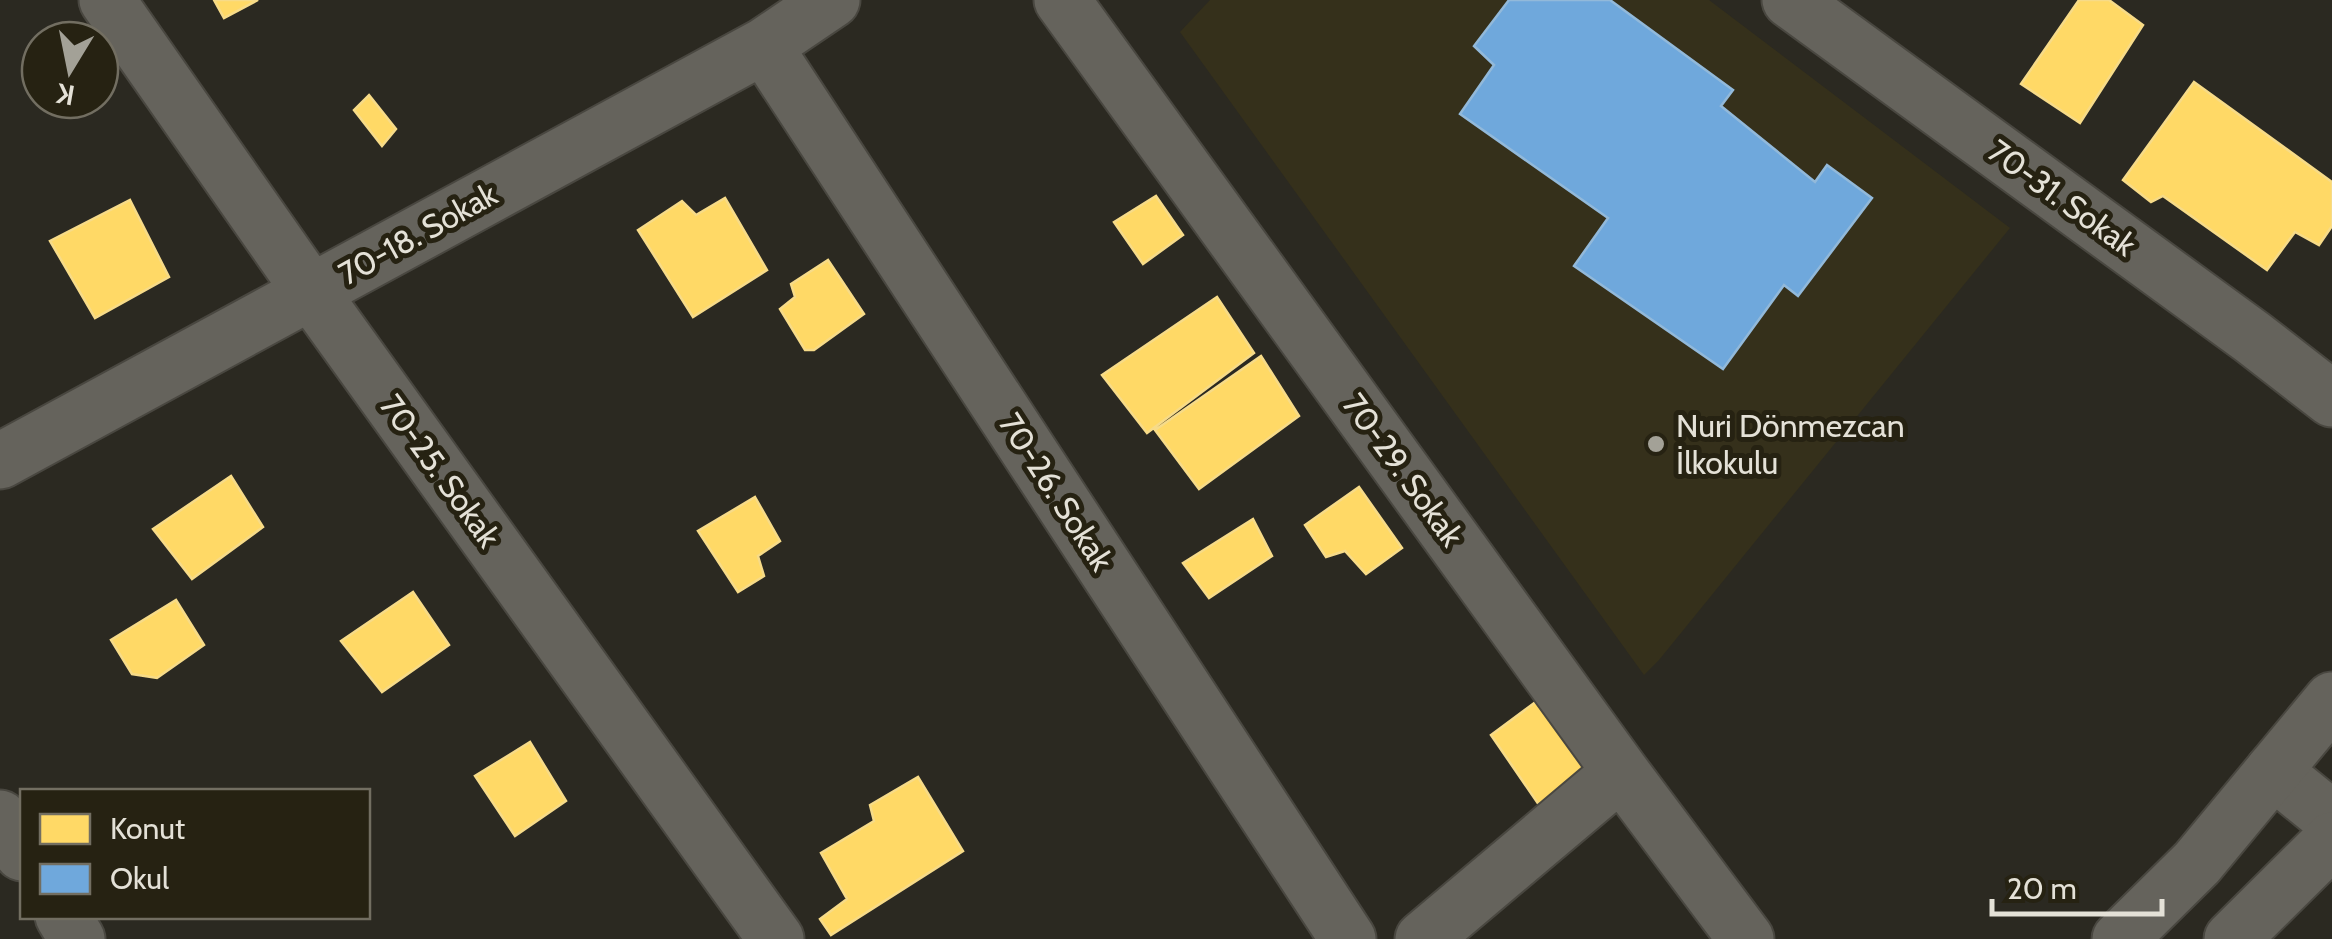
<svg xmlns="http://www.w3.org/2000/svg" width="2332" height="939" viewBox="0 0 2332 939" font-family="Cabin,sans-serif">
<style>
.built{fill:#35301b}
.homes{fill:#ffd966;stroke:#f7db88;stroke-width:2.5}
.schools{fill:#6fa8dc;stroke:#92b9da;stroke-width:2.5}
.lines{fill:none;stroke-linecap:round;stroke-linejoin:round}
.minor-casing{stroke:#494740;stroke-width:59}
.tertiary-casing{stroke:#494740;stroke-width:59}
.minor{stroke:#65635c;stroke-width:55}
.tertiary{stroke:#65635c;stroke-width:55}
.poi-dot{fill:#a3a197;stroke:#262212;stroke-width:4}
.labels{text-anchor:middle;stroke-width:10;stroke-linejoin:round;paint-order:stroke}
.street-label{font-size:32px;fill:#e4e1d7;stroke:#262212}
.poi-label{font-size:32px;fill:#e4e1d7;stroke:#262212;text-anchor:start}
</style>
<rect width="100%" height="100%" fill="#2b2921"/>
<path class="built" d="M1210 0H1709L2010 228 1659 660 1644 675 1180 32Z"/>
<path class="homes" d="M214 0H258L224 18Z
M2079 0H2109L2143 25 2080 123 2021 84Z
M2194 82 2332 182V226L2319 245 2295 232 2267 270 2163 196 2151 202 2123 180Z
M369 95 396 129 382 146 354 110Z
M1156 196 1183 235 1143 264 1114 222Z
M725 198 767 270 693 317 638 230 682 201 696 215Z
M130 200 169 277 95 318 50 241Z
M828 260 864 314 814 350H805L780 309 795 297 791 284Z
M1217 297 1254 353 1147 433 1102 375Z
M1261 356 1299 416 1199 489 1155 430Z
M231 476 263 527 192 579 153 529Z
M1359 487 1402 548 1366 574 1345 551 1326 557 1305 525Z
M755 497 780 541 758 556 764 576 738 592 698 531Z
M1253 519 1272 556 1209 598 1183 563Z
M413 592 449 645 382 692 341 641Z
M176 600 204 645 157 678 132 674 111 640Z
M1545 695 1604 781 1550 821 1491 735Z
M530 742 566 801 515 836 475 776Z
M918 777 963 851 831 935 820 919 847 899 821 853 874 821 870 805Z"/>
<path class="schools" d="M1509 0H1610L1733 90 1721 106 1815 182 1827 165 1872 198 1798 296 1784 285 1723 369 1574 266 1608 218 1460 114 1494 65 1474 46Z"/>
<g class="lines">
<defs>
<path id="minor" d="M107 0 311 292 776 939
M1062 0 1621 772 1746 939
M1790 0 2252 337 2332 399
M764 46 1348 939
M0 461 764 46 832 0
M2273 771 2332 819
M0 818 22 853
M63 916 77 939
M1423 939 1621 772"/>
<path id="tertiary" d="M2120 939 2197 863 2332 700
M2232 939 2332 840"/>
</defs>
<use href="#minor" class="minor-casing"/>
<use href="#tertiary" class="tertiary-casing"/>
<use href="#minor" class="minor"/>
<use href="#tertiary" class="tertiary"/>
</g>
<circle class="poi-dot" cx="1656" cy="444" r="10"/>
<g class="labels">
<g class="street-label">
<text transform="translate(2062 198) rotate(36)" y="11">70-31. Sokak</text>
<text transform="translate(418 234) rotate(-29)" y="11">70-18. Sokak</text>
<text transform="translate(1403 470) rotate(54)" y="11">70-29. Sokak</text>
<text transform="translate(440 471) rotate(54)" y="11">70-25. Sokak</text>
<text transform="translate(1056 492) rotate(57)" y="11">70-26. Sokak</text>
</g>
<g class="poi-label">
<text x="1676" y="437">Nuri Dönmezcan<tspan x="1676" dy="37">İlkokulu</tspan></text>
</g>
</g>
<rect x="20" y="789" width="350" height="130" fill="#262212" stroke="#726e61" stroke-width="2.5"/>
<rect x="40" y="814" width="50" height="30" fill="#ffd966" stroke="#726e61" stroke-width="2.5"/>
<text x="110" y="839" font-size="30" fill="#e4e1d7">Konut</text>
<rect x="40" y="864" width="50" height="30" fill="#6fa8dc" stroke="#726e61" stroke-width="2.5"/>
<text x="110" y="889" font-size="30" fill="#e4e1d7">Okul</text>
<g transform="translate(70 70) rotate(190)"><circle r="48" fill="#262212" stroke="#726e61" stroke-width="2.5"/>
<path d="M0-8L18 38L0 25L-18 38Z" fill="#a3a197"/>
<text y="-15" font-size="28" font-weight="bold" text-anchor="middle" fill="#e4e1d7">K</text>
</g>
<path d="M1992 899v15h170v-15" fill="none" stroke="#e4e1d7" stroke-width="5"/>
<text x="2007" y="899" font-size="30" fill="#e4e1d7" stroke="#262212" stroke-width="8" paint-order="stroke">20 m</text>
</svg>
